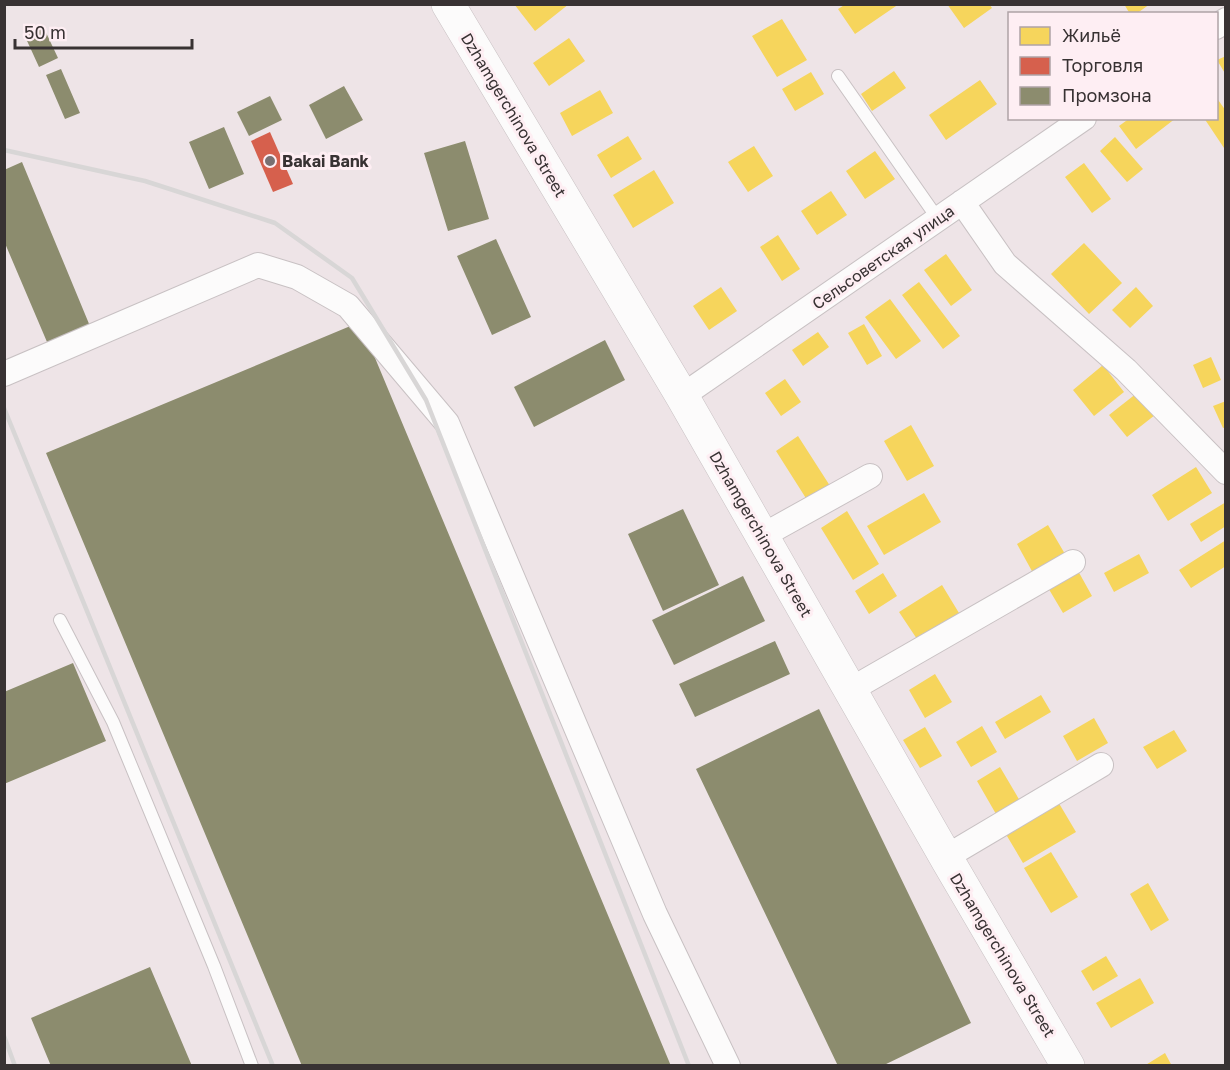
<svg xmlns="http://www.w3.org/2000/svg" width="1230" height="1070" viewBox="0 0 1230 1070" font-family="'Golos Text',sans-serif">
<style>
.homes{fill:#f6d55c}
.shops{fill:#d6604d}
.industry{fill:#8c8c6e}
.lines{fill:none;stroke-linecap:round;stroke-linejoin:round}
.lane-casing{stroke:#c8c1c3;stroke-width:14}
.street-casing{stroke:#c8c1c3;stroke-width:26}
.secondary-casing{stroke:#c8c1c3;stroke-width:34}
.lane{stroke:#fcfbfb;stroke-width:12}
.street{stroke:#fcfbfb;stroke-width:24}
.secondary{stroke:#fcfbfb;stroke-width:33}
.rail{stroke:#d8d6d6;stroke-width:4.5}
.poi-dot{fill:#787072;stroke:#feeef3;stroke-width:2}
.labels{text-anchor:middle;stroke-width:6;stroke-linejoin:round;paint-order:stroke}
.street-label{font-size:16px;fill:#383233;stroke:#feeef3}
.poi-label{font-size:16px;font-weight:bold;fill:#383233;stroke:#feeef3;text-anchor:start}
</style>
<rect width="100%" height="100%" fill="#eee4e7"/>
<path class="homes" d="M514 4H569L535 31Z
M846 4H899L855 34 838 9Z
M947 4H989L992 8 964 28Z
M1124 4H1150L1136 14H1130Z
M782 19 807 60 777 77 752 36Z
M569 38 585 61 549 86 533 63Z
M1226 56V75L1217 60Z
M894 71 906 88 872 111 861 94Z
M811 72 824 94 795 111 782 89Z
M980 80 997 104 946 140 929 115Z
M600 90 613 113 572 136 560 113Z
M1216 97 1226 111V151L1204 118H1216Z
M1130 118H1176L1136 149 1119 126Z
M628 136 642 159 611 178 597 155Z
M1115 137 1143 169 1127 182 1100 151Z
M754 146 773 176 748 192 728 162Z
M875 151 895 179 865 199 846 171Z
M1084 163 1111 199 1092 213 1065 177Z
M654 170 674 203 633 228 613 195Z
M831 191 847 215 817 235 801 211Z
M778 235 800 269 782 281 760 247Z
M1084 243 1122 283 1089 314 1051 274Z
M946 254 972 290 951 306 924 270Z
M919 282 960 336 943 349 902 295Z
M721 287 737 311 709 330 693 306Z
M1136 287 1153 306 1130 328 1112 310Z
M890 299 921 341 896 359 865 317Z
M864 324 882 356 867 365 848 333Z
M818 332 829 347 803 366 792 350Z
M1211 357 1221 380 1203 388 1193 365Z
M1103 365 1124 392 1094 416 1073 390Z
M785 379 801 402 781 416 765 393Z
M1137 393 1155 415 1127 437 1109 415Z
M1226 401V427L1223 428 1213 406Z
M911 425 934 466 907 481 884 441Z
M798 436 832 489 809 503 776 451Z
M1196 467 1212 493 1168 521 1152 495Z
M924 493 941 522 884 555 867 526Z
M1226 502V526L1201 542 1190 524Z
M847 511 879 564 853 580 821 528Z
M1048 525 1065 554 1033 573 1017 544Z
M1226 540V566L1191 588 1179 570Z
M1139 554 1149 573 1114 592 1104 573Z
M1077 569 1092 596 1063 613 1047 586Z
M883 573 897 596 869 614 855 591Z
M942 585 959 613 917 639 899 612Z
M935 674 952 702 925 718 909 690Z
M1041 695 1051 712 1005 739 995 722Z
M1094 718 1108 743 1077 761 1063 736Z
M982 726 997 752 971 767 956 742Z
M925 727 942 756 920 768 903 740Z
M1174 730 1187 751 1157 769 1143 747Z
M1000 767 1020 801 996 814 977 781Z
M1057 800 1076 832 1023 863 1004 831Z
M1051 852 1078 897 1051 913 1024 868Z
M1148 883 1169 920 1151 931 1130 894Z
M1106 956 1118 976 1093 991 1081 971Z
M1140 978 1154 1003 1111 1028 1096 1003Z
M1165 1053 1172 1066H1144Z"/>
<path class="shops" d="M270 132 293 184 273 192 251 141Z"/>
<path class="industry" d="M42 24 58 58 39 67 23 32Z
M61 69 80 113 65 119 46 75Z
M344 86 363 120 326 139 309 105Z
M270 96 282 120 249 136 237 112Z
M224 127 244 174 209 189 189 142Z
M465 141 489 219 448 231 424 153Z
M22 162 92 331 50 349 4 241V170Z
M496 239 531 317 492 335 457 256Z
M360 322 671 1066H302L46 453Z
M605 340 625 380 534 427 514 387Z
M683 509 719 585 663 611 628 534Z
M743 576 765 621 674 665 652 620Z
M775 641 790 674 695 717 679 684Z
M73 663 106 741 4 784V692Z
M819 709 971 1023 882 1066H838L696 769Z
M150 967 192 1066H51L31 1018Z"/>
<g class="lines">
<defs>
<path id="lane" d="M838 76 938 219
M60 620 113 722 214 966 252 1066"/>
<path id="street" d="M1216 27 1226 20
M962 202 1005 264 1126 370 1226 472
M4 374 258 265 297 277 348 306 447 423 655 914 728 1066
M682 396 1084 118
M762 536 870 476
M850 690 1073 562
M946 857 1101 765"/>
<path id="secondary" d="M448 4 682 396 948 861 1068 1066"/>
</defs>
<use href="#lane" class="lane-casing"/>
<use href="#street" class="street-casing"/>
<use href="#secondary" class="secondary-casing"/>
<use href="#lane" class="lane"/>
<use href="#street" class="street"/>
<use href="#secondary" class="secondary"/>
<path class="rail" d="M4 150 145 181 275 223 352 278 426 400 689 1066
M4 408 273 1066
M4 1036 15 1066"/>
</g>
<circle class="poi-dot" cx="270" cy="161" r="6"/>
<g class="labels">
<g class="street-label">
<text transform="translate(514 115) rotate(59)" y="6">Dzhamgerchinova Street</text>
<text transform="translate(883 257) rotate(-35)" y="6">Сельсоветская улица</text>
<text transform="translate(761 534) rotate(60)" y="6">Dzhamgerchinova Street</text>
<text transform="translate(1003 955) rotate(59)" y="6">Dzhamgerchinova Street</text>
</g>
<g class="poi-label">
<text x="282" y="167">Bakai Bank</text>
</g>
</g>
<rect width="1230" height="1070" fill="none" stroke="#383233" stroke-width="12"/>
<rect x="1008" y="12" width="210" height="108" fill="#feeef3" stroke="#afa3a6" stroke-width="1.5"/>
<rect x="1020" y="27" width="30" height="18" fill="#f6d55c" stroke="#afa3a6" stroke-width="1.5"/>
<text x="1062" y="42" font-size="18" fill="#383233">Жильё</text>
<rect x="1020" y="57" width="30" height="18" fill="#d6604d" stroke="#afa3a6" stroke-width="1.5"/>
<text x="1062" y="72" font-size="18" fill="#383233">Торговля</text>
<rect x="1020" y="87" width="30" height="18" fill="#8c8c6e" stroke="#afa3a6" stroke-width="1.5"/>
<text x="1062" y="102" font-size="18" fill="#383233">Промзона</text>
<path d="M15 39v9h177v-9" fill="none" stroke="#383233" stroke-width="3"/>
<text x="24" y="39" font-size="18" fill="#383233" stroke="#feeef3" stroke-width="4.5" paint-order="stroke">50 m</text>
</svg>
